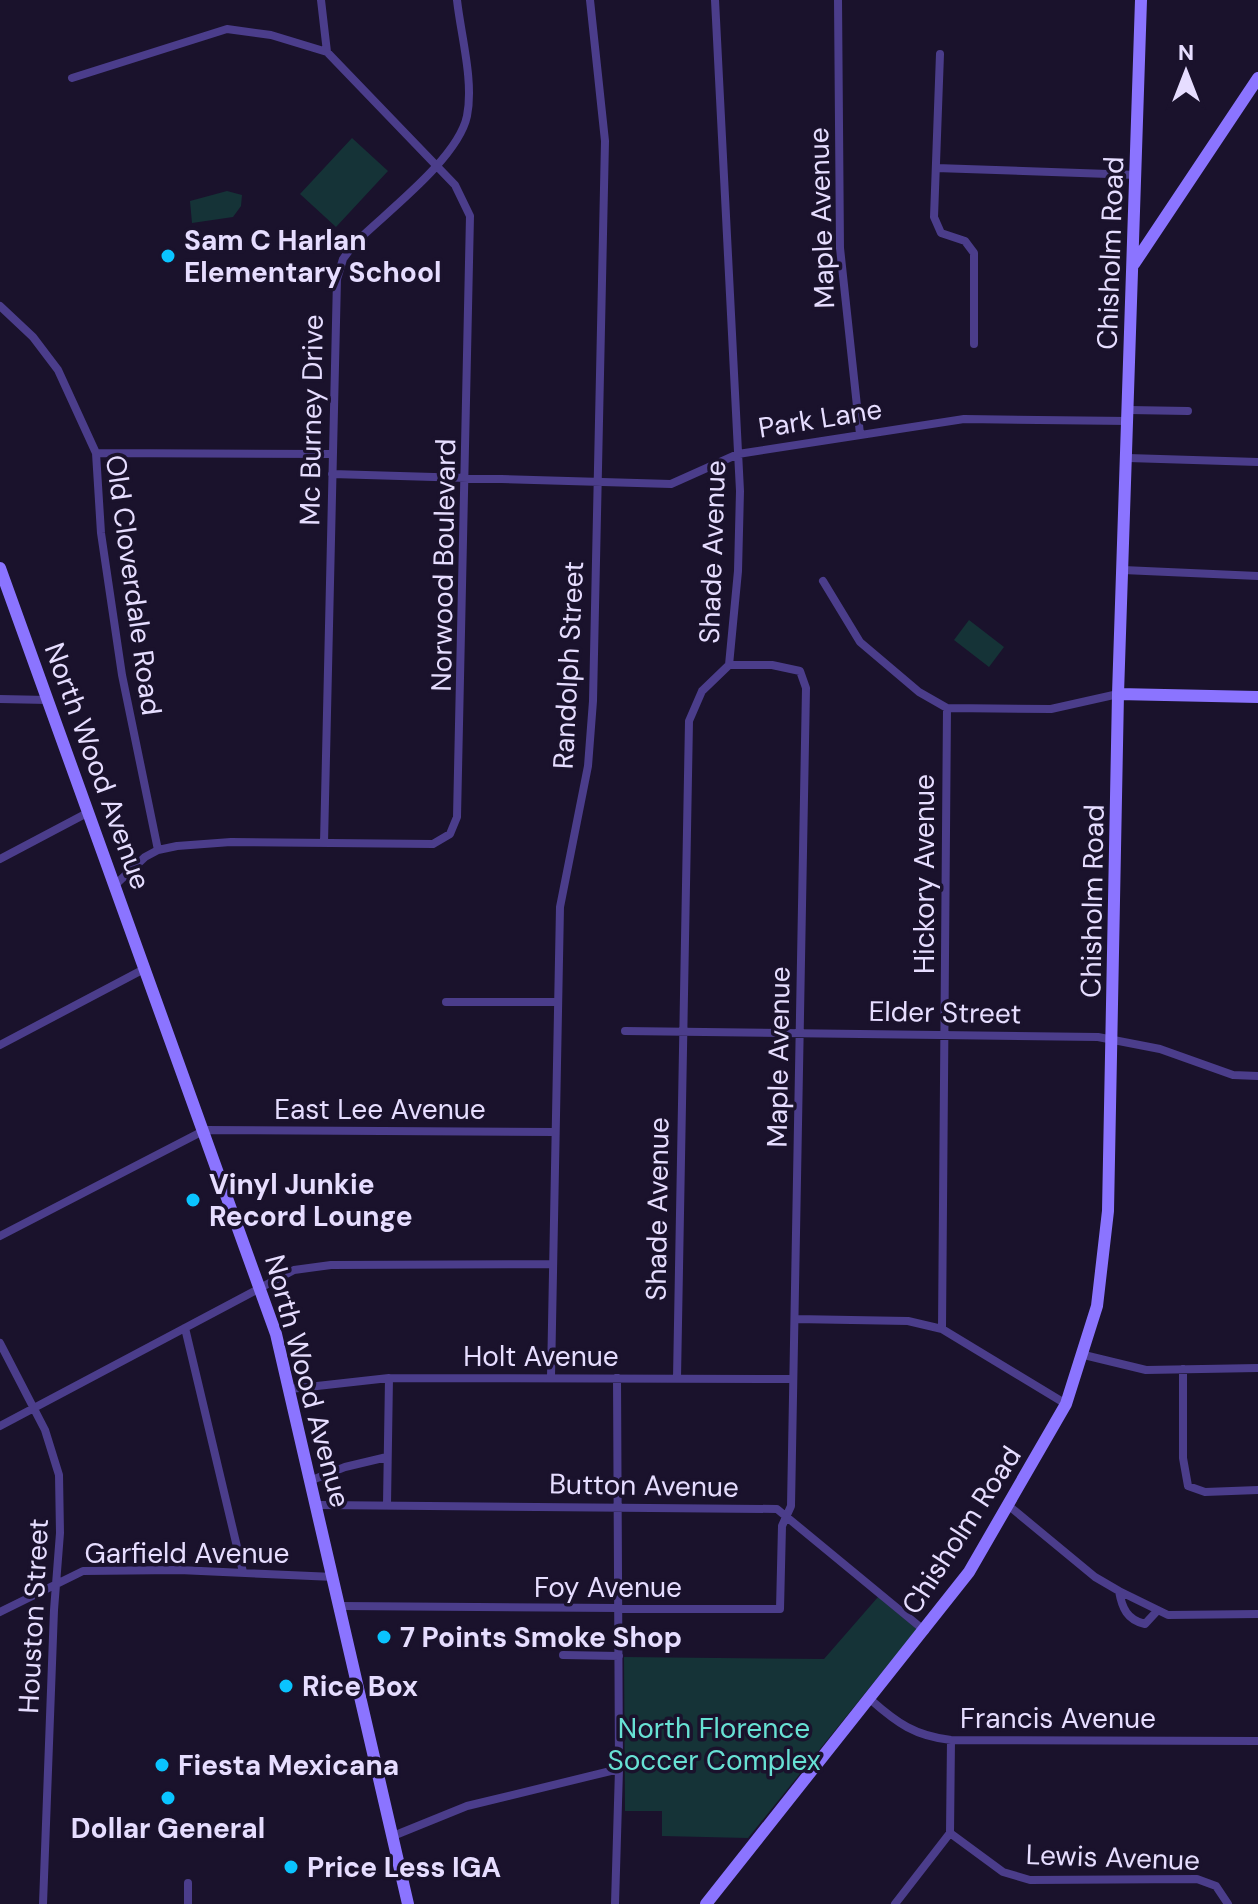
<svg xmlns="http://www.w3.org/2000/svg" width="1258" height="1904" viewBox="0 0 1258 1904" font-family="'DM Sans',sans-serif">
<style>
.green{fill:#153337}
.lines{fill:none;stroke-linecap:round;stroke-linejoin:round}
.street{stroke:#4b3d8b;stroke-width:8}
.secondary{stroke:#8b74ff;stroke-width:12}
.poi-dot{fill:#0ac4ff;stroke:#1a122c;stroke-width:3}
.labels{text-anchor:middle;stroke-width:7;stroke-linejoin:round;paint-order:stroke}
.street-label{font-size:28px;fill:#e6ddff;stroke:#1a122c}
.poi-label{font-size:28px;font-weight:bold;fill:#e6ddff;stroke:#1a122c;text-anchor:start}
.park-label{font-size:28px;fill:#67e1d4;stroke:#1a122c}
</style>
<rect width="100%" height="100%" fill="#1a122c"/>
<path class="green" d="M352 138 388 171 336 227 300 194Z
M227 191 242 195 241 206 233 217 192 223 190 201Z
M969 620 1004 647 989 667 954 640Z
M878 1597 917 1629 748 1838 662 1836V1811H625L624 1657 824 1659Z"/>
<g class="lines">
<path class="street" d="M838 0 840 248 860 434
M940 54 934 217 941 233 965 241 974 253V344
M72 78 227 29 271 35 327 52
M936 168 1137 175
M0 306 33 337 58 370 96 453 101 533 122 675 158 850
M1129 410 1188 411
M96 453 332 454
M1128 458 1258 462
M332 474 671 484 738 454 964 419 1129 421
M1123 570 1258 576
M823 581 860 642 919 692 947 708 1051 709 1118 694
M0 699 48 700
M324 843 337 279 343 259 354 244C385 213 458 159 467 116 474 81 461 36 457 0
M0 859 89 812
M115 885 145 857 158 850 177 846 231 842 433 844 450 834 457 817 470 216 455 185 327 52 321 0
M446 1002H556
M625 1031 1098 1037 1160 1049 1233 1075 1258 1076
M0 1045 146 968
M0 1236 205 1130 555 1132
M795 1319 908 1321 942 1329 1066 1404
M185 1328 243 1572
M942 1329 947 708
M0 1343 45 1430 59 1475 60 1533 54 1610 43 1904
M1084 1355 1146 1370 1258 1368
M1183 1369V1458L1188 1486 1205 1492 1258 1490
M551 1377 560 907 588 766 593 701 605 141 590 0
M677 1378 689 721 702 691 729 665 738 571 740 491 715 0
M290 1389 389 1378 793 1379
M0 1426 294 1270 331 1265 551 1264
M312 1480 345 1467 387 1457
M387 1504 389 1378
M319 1505 777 1509 925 1631
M1009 1506 1095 1577 1119 1591C1122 1608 1127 1620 1145 1624L1157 1611
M1119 1591 1168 1615 1258 1614
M341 1606 780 1609 782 1526 791 1506 806 688 800 671 772 665H729
M0 1612 83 1571 179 1570 334 1577
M563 1655 619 1656
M871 1700C897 1723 915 1736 951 1740L1258 1741
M950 1833 1003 1872 1030 1880 1197 1879 1216 1886 1228 1904
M393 1836 467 1806 619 1769
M188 1904V1883
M615 1904 619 1769 617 1378
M895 1904 950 1833 951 1740"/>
<path class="secondary" d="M1134 264 1258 78
M0 568 276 1334 408 1904
M1118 694 1258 697
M706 1904 969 1572 1066 1404 1097 1306 1108 1211 1118 694 1141 0"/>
</g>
<g class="poi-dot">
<circle cx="168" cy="256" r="8"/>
<circle cx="193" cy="1200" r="8"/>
<circle cx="384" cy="1637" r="8"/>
<circle cx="286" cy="1686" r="8"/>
<circle cx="162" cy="1765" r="8"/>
<circle cx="168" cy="1798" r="8"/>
<circle cx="291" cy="1867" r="8"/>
</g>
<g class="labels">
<g class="street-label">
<text transform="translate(821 218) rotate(-92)" y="10">Maple Avenue</text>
<text transform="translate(1110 253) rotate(-88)" y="10">Chisholm Road</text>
<text transform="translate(820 418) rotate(-9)" y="10">Park Lane</text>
<text transform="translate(311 420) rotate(-89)" y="10">Mc Burney Drive</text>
<text transform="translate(712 552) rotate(-88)" y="10">Shade Avenue</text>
<text transform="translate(443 565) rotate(-89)" y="10">Norwood Boulevard</text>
<text transform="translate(134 585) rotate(82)" y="10">Old Cloverdale Road</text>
<text transform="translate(568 665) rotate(-87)" y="10">Randolph Street</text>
<text transform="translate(98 766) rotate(70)" y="10">North Wood Avenue</text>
<text transform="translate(924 874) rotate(-90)" y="10">Hickory Avenue</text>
<text transform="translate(1092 901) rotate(-89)" y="10">Chisholm Road</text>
<text transform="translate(945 1012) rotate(1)" y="10">Elder Street</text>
<text transform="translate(778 1057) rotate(-89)" y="10">Maple Avenue</text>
<text x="380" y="1119">East Lee Avenue</text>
<text transform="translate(657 1209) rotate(-89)" y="10">Shade Avenue</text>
<text x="541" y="1366">Holt Avenue</text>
<text transform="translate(308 1381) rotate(75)" y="10">North Wood Avenue</text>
<text transform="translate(644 1485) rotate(1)" y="10">Button Avenue</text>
<text transform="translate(961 1530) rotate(-57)" y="10">Chisholm Road</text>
<text x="187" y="1563">Garfield Avenue</text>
<text x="608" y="1597">Foy Avenue</text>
<text transform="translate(33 1616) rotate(-87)" y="10">Houston Street</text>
<text x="1058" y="1728">Francis Avenue</text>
<text transform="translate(1113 1857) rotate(2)" y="10">Lewis Avenue</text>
</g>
<g class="poi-label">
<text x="184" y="250">Sam C Harlan<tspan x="184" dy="32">Elementary School</tspan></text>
<text x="209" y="1194">Vinyl Junkie<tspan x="209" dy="32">Record Lounge</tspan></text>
<text x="400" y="1647">7 Points Smoke Shop</text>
<text x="302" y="1696">Rice Box</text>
<text x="178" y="1775">Fiesta Mexicana</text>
<text x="168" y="1838" text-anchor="middle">Dollar General</text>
<text x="307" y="1877">Price Less IGA</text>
</g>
<g class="park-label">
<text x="714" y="1738">North Florence<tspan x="714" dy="32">Soccer Complex</tspan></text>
</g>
</g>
<g transform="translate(1186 72)" stroke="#1a122c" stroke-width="6" paint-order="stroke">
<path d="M0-6L14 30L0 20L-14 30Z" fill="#e6ddff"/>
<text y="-12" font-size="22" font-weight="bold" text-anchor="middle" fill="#e6ddff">N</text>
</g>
</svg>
